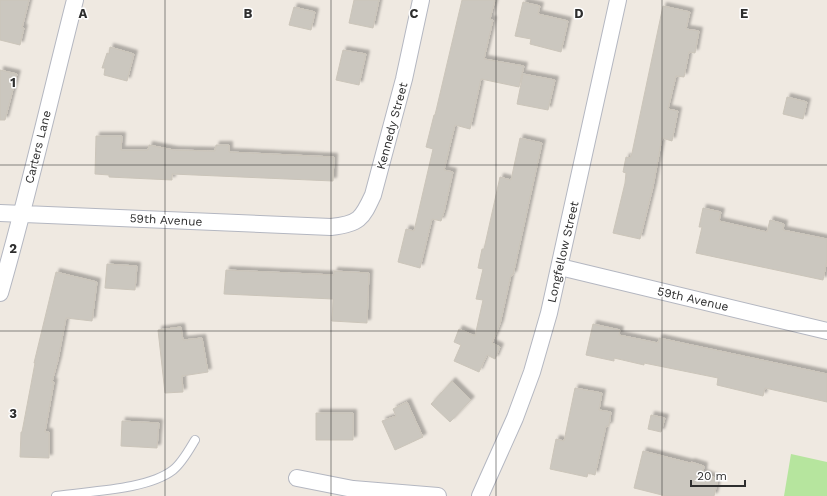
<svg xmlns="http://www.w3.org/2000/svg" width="827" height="496" viewBox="0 0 827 496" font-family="'Work Sans',sans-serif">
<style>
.green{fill:#b6e59e}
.building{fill:#cbc7bf;stroke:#cbc5ba;filter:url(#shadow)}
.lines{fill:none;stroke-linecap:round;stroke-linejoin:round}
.service-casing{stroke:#b4b7c1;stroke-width:10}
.minor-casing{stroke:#b4b7c1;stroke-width:18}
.service{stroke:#fff;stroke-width:8}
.minor{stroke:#fff;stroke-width:16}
.grid{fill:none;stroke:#2e2e2e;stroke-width:1;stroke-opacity:0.55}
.labels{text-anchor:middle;stroke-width:3;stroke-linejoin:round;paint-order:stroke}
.street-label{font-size:12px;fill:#2e2e2e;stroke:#fff}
.grid-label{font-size:13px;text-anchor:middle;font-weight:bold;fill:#2e2e2e;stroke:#fff;stroke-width:3;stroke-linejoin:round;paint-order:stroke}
</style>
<defs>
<filter id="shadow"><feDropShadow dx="3.5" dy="-3.5" stdDeviation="1" flood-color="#0004"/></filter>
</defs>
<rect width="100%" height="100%" fill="#efe9e1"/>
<path class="green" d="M791 454 827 462V496H784Z"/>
<path class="building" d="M0 0H29L22 28H24L20 45 0 40Z
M354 0H379L373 28 349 23Z
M462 0H495L490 19 493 20 484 59 524 66 519 87 481 79 470 129 455 125 444 170 453 172 444 212 441 221 432 219 420 268 398 262 406 229 414 231 433 149 426 147 434 115H435Z
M523 2 540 6 538 14 568 21 561 52 530 44 531 39 515 36Z
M663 6 690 12 686 29 699 31 695 53 689 52 684 77 676 76 668 109 678 111 672 141 662 138 653 187 640 239 613 233 625 183 626 173 623 172 626 157 630 158 632 153Z
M294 7 315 12 311 30 289 25Z
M110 47 134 54 127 81 104 75 105 68H102L107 53 109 54Z
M343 50 366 54 359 85 336 80Z
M0 70 17 74 5 120H0Z
M523 74 555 80 548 110 517 104Z
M787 97 807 102 803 119 783 114Z
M96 136H122L121 150H148L149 145 174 150 215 151 216 145H229V152L334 157 333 181 172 174V180L109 177V175L95 174Z
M520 138 542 143 513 275H511L500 324 492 343 500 347 495 359 487 355 479 372 454 361 461 345 454 342 459 329 475 336 483 300 476 299 483 269 478 268 482 249H484L500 177 511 180Z
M703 208 721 212 719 221 767 232 770 220 784 224 783 230 827 239V260L823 280 696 253 702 227H699Z
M107 264 137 266 135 290 105 288Z
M226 270 334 275V271L369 273 367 323 332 321 333 299 224 294Z
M56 272 97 282 92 321 66 318 58 360 52 382H54L45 432H49V458L20 457 21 432H22L35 363H34Z
M593 324 620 330 619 335 658 343 659 338 827 374V402L765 388 763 396 717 385 718 378 644 363V365L614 358V361L586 355Z
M181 327 183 340 202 338 208 372 182 376 183 392 165 393 158 330Z
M452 381 471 400 450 422 431 404Z
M575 388 602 393 599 410 611 412 609 426H606L595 475 588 473 587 477 550 469 556 439 564 441Z
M407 402 423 437 395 450 382 421 396 416 393 409Z
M316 413H353V440H316Z
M651 415 665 418 661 432 648 429Z
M122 421 159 423 157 448 121 446Z
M643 451 690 463 691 462 704 466 703 473 718 479 714 496H666L634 488Z"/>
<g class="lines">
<defs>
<path id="service" d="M56 496C89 491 147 490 173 470 182 463 189 450 195 440"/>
<path id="minor" d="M0 213 331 227C359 224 362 219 373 195L404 79 421 0
M560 267 827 331
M0 293C28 196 50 98 75 0
M297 478 353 489 438 496
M480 496 515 418 532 372 549 313 618 0"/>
</defs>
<use href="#service" class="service-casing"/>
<use href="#minor" class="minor-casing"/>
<use href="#service" class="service"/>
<use href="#minor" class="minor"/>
</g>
<path class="grid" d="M165 0V496M331 0V496M496 0V496M662 0V496M0 165H827M0 331H827"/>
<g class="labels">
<g class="street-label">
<text transform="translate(392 126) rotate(-75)" y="4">Kennedy Street</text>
<text transform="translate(38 147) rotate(-76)" y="4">Carters Lane</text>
<text transform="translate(166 220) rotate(3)" y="4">59th Avenue</text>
<text transform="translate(563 252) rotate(-77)" y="4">Longfellow Street</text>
<text transform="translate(693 299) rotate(13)" y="4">59th Avenue</text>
</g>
</g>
<g class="grid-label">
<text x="83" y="18">A</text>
<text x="248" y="18">B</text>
<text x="414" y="18">C</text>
<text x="579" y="18">D</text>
<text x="744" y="18">E</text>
<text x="13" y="87">1</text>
<text x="13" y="253">2</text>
<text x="13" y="418">3</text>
</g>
<path d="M691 480v6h54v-6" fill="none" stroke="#2e2e2e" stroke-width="2"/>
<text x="697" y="480" font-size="12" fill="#2e2e2e" stroke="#ffffff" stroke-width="3" paint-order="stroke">20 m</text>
</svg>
